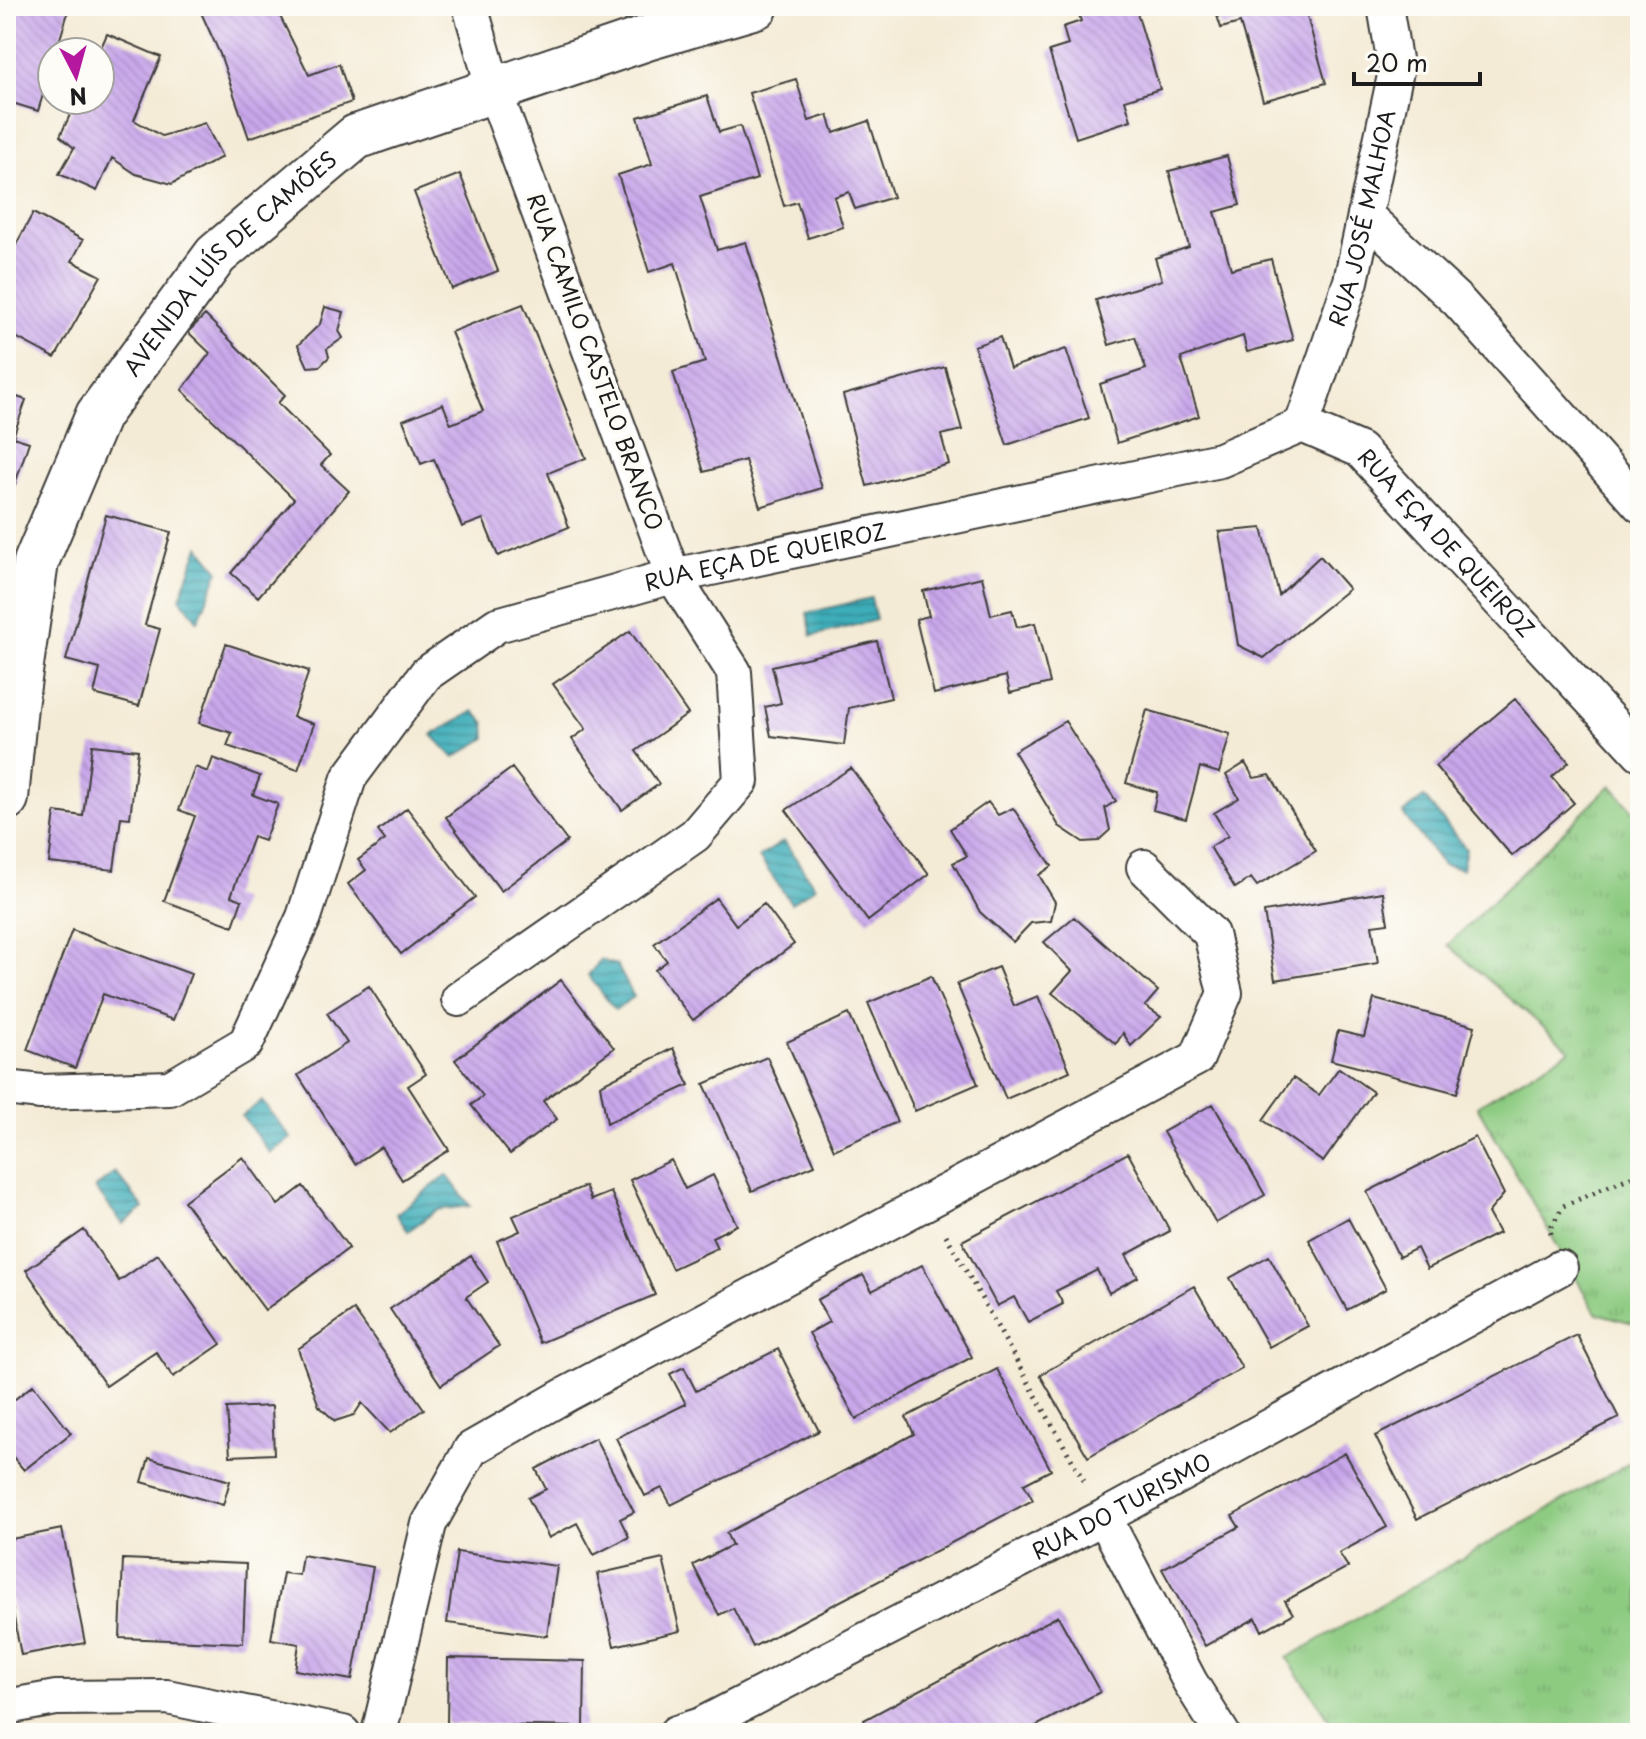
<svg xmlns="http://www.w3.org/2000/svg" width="1646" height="1739" viewBox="0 0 1646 1739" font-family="'Playpen Sans',sans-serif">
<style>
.grass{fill:url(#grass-tufts);stroke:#54744e;stroke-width:2}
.water{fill:url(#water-rules);stroke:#2c646a;stroke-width:2}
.building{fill:url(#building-back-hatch)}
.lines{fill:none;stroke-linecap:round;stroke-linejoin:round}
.street-casing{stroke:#3c3b38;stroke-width:38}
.secondary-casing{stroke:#3c3b38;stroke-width:48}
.path{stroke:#3c3b38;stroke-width:5;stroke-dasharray:2 6;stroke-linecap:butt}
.street{stroke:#fff;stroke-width:34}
.secondary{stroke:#fff;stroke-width:44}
.labels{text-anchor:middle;stroke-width:8;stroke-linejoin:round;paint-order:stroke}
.street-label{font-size:22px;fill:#1c1c1c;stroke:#fdfcf7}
</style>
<defs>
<pattern id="grass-tufts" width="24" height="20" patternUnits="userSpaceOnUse" patternTransform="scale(2)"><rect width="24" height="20" fill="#8dcb81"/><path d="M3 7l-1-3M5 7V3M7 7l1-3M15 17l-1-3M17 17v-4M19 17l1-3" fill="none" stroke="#79ae6f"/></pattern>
<pattern id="water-rules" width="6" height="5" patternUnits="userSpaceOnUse" patternTransform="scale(2)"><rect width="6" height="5" fill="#3dadb9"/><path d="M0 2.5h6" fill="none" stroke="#328c96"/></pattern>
<pattern id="building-back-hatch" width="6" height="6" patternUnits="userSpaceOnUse" patternTransform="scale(2)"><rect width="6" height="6" fill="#c8a6ea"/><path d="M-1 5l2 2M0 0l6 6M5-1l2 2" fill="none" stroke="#ab8ec8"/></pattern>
</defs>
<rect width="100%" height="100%" fill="#fdfcf7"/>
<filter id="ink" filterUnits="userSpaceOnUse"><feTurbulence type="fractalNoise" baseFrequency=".0125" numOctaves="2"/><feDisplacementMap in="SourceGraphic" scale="16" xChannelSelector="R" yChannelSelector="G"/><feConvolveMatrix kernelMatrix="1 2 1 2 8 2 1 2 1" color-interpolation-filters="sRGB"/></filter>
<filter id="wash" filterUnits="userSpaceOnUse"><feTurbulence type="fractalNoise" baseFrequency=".006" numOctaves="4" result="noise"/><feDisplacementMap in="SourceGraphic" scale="32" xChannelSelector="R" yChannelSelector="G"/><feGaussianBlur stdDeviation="1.8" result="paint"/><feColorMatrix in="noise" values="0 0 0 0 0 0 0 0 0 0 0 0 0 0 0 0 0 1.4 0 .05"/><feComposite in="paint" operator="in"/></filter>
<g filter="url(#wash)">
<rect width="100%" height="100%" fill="#f4ebd6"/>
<path class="grass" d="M1611 785 1640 819V1325L1596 1313 1477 1106 1570 1050 1448 945Z
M1640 1457V1733H1339L1287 1658Z"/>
<path class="water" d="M199 546 219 571 198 621 180 598Z
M871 598 876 620 812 636 807 613Z
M474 711 485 723 486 738 454 758 432 735Z
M1424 797 1466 849 1462 869 1443 865 1403 814Z
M784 841 815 887 791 903 759 857Z
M601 960 617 965 634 997 615 1010 588 975Z
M262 1101 291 1138 270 1153 242 1116Z
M115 1172 144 1208 123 1224 95 1188Z
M447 1175 470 1206 437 1210 408 1231 396 1214Z"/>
<g id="blocks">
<path class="building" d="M6 6H70L56 52H52V65L38 111 6 101Z
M198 6H275L309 75 339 64 352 102 249 138 220 54Z
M1076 6H1135L1160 89 1125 100 1131 120 1076 138 1049 51 1068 45 1063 27 1081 21Z
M1214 6H1304L1326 83 1263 101 1240 23 1221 28Z
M107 34 161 57 134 120 162 136 205 123 222 157 172 184 136 174 112 158 97 191 59 174 74 148 60 136 77 100H100L99 52Z
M796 79 809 121 828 115 834 133 869 121 893 197 855 209 849 192 834 197 843 227 808 238 797 202 784 206 749 93Z
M707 96 719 132 740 126 757 179 700 197 717 250 746 242 822 488 760 507 745 460 704 472 673 372 705 362 675 263 649 272 618 175 652 164 638 117Z
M1227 156 1240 205 1215 212 1231 269 1271 259 1293 340 1247 352 1243 336 1181 358 1199 416 1117 443 1100 384 1146 369 1135 337 1109 345 1096 300 1162 280 1155 258 1189 247 1169 171Z
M460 174 498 271 452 289 414 192Z
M33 213 83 240 72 261 101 276 55 358 6 332V254L10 256Z
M523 304 586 458 548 473 569 527 498 556 483 519 462 527 434 459 421 464 403 420 443 404 451 424 483 411 451 332Z
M325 307 344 312 339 331 343 338 327 349 329 357 320 366 308 367 298 345 320 324Z
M205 315 285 395 278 403 330 455 321 465 349 491 258 597 231 573 294 499 182 390 210 353 188 332Z
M1000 337 1010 368 1066 349 1089 418 1007 445 974 346Z
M945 367 962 430 941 435 949 464 867 486 843 395Z
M6 379 12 381 8 394 26 400 13 437 29 442 14 487 6 485Z
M106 515 171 532 145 625 160 629 139 706 94 694 100 669 66 660Z
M1262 528 1279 595 1320 556 1349 589 1264 658 1238 645 1219 532Z
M982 577 991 615 1012 610 1017 627 1035 623 1050 683 1010 693 1006 676 934 694 916 619 929 616 923 591Z
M630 631 688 714 636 751 659 784 622 810 572 739 586 729 553 684Z
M877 641 891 698 849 708 844 745 771 736 765 707 781 703 772 666Z
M226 644 309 671 293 717 314 724 298 770 227 746 232 733 199 723Z
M1515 699 1569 762 1552 777 1574 803 1512 856 1435 766Z
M1147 710 1230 734 1219 773 1200 767 1186 819 1153 810 1157 792 1126 783Z
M1065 721 1116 801 1105 808 1110 830 1098 841 1083 842 1059 826 1014 751Z
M92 745 138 750 130 818 121 817 114 870 49 863 55 812 83 816Z
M213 758 260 776 253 795 278 804 264 841 253 837 231 896 242 900 233 926 164 901 195 816 179 810 195 767 208 772Z
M1245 763 1254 778 1270 775 1316 851 1257 886 1251 878 1235 888 1210 847 1228 836 1214 813 1239 798 1226 775Z
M512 768 567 841 501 891 446 817Z
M851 768 929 874 868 921 786 810Z
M988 802 998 815 1013 808 1052 866 1039 875 1055 902 1051 921 1031 923 1013 942 980 912 953 863 967 856 950 829Z
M407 808 475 897 401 954 348 884 366 870 358 860 385 840 378 831Z
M1383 892 1388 923 1372 925 1378 963 1275 980 1264 912Z
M716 898 736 925 764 904 794 944 693 1020 655 970 667 961 654 944Z
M1074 917 1158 991 1145 1006 1161 1017 1131 1046 1123 1033 1116 1044 1052 993 1072 971 1044 942Z
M72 930 191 974 173 1020 103 994 75 1068 27 1050Z
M998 967 1014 1006 1038 996 1070 1071 1006 1099 957 984Z
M931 976 978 1084 915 1111 868 1003Z
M561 980 614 1048 543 1101 557 1119 510 1154 471 1105 483 1096 455 1060Z
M369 986 426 1074 408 1086 449 1150 402 1180 381 1147 355 1164 298 1075 347 1043 327 1013Z
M1374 999 1475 1026 1457 1093 1331 1060 1338 1031 1364 1037Z
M849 1014 897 1122 834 1150 787 1042Z
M673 1048 689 1085 607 1123 600 1085Z
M767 1057 815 1165 752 1191 704 1084Z
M1339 1068 1373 1092 1323 1162 1263 1120 1293 1078 1319 1095Z
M1213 1104 1265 1195 1216 1223 1163 1132Z
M1475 1137 1504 1194 1488 1213 1499 1233 1427 1269 1417 1248 1399 1257 1367 1192Z
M1128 1153 1170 1231 1126 1255 1138 1277 1109 1293 1097 1270 1056 1291 1063 1304 1028 1322 1014 1297 997 1306 962 1241Z
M243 1157 278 1205 303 1186 349 1248 265 1310 184 1201Z
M671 1160 685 1189 713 1175 737 1225 712 1237 717 1248 672 1269 630 1180Z
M585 1186 591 1200 611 1192 655 1295 540 1343 497 1241 520 1231 513 1216Z
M1348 1218 1386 1289 1347 1310 1309 1240Z
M84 1230 119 1281 158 1254 221 1344 173 1377 156 1352 106 1386 26 1270Z
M471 1256 488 1282 466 1297 499 1346 441 1385 390 1309Z
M1269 1256 1308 1326 1269 1347 1230 1278Z
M922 1265 972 1357 856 1419 809 1333 829 1322 817 1300 863 1275 872 1291Z
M1194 1286 1242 1368 1088 1457 1040 1375Z
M354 1310 424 1409 390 1433 362 1403 354 1415 335 1421 319 1406 298 1349Z
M1577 1335 1619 1418 1417 1519 1375 1436Z
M778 1349 819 1431 671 1505 662 1488 645 1496 616 1438 686 1404 670 1374 684 1367 696 1391Z
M997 1369 1051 1470 1024 1484 1033 1500 753 1647 733 1608 719 1615 693 1565 732 1545 726 1533 914 1434 906 1417Z
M33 1385 71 1433 24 1470 6 1449V1398L10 1403Z
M272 1406 274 1454 230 1456 227 1408Z
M595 1438 634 1512 620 1519 629 1537 594 1555 577 1523 549 1538 528 1498 546 1489 536 1469Z
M1345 1453 1387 1527 1339 1553 1348 1567 1285 1601 1293 1614 1262 1631 1256 1618 1205 1646 1162 1569 1239 1527 1232 1516Z
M149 1458 230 1481 223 1505 142 1482Z
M62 1529 85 1643 21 1655 6 1576V1540Z
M457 1552 557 1566 547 1636 447 1623Z
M302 1555 373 1567 352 1680 295 1670 299 1644 271 1639 283 1573 299 1575Z
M123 1559 246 1564 243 1643 120 1638Z
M663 1559 680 1631 614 1646 597 1574Z
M1058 1616 1100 1692 1023 1733H870L864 1720Z
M448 1658 585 1661 584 1727 447 1724Z"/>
</g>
</g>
<g filter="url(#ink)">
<use href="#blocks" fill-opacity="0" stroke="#3c3b38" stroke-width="2"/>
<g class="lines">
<defs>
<g id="street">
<path d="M1365 215 1458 301 1640 505"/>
<path id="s1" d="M1302 425 1351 281 1396 71 1385 6"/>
<path d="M459 999 695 835 741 781 734 672 673 576 494 90 470 6"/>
<path id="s2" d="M6 1088 41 1092 170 1088 246 1043 304 917 349 778 426 674 497 625 673 576 1220 460 1302 425 1360 450 1640 753"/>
<path d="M1104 1517 1190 1682 1222 1733"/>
<path d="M6 1707 56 1698 167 1697 343 1733"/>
<path d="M379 1733 429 1524 471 1449 567 1394 1197 1058 1225 993 1211 934 1144 867"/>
<path id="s3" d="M676 1733 701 1725 1104 1517 1560 1268"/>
</g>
<g id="secondary">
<path id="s4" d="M6 798 15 706 36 562 98 415 216 255 356 137 647 38 756 6"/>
</g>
</defs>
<use href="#street" class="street-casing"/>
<use href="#secondary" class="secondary-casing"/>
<path class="path" d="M1551 1234 1550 1229 1563 1206 1640 1173
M946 1235 1086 1485"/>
<use href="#street" class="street"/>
<use href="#secondary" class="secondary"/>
</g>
</g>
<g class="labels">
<g class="street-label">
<text dy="8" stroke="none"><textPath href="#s1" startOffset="216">RUA JOSÉ MALHOA</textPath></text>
<text dy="8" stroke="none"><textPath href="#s4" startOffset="600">AVENIDA LUÍS DE CAMÕES</textPath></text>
<text transform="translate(595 362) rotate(70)" y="8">RUA CAMILO CASTELO BRANCO</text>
<text dy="8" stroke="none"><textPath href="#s2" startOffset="1774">RUA EÇA DE QUEIROZ</textPath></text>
<text dy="8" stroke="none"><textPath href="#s2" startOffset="1030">RUA EÇA DE QUEIROZ</textPath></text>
<text dy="8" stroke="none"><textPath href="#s3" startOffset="500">RUA DO TURISMO</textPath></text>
</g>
</g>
<rect width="1646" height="1739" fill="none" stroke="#fdfcf7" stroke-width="32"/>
<g transform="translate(76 76) rotate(174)"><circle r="38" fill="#fdfcf7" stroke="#a3a29f" stroke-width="2"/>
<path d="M0-6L14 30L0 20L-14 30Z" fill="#b5179e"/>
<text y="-12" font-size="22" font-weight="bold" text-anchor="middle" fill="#1c1c1c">N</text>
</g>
<path d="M1354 72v12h126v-12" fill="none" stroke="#1c1c1c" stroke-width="4"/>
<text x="1366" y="72" font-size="24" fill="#1c1c1c" stroke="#fdfcf7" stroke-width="6" paint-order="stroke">20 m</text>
</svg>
